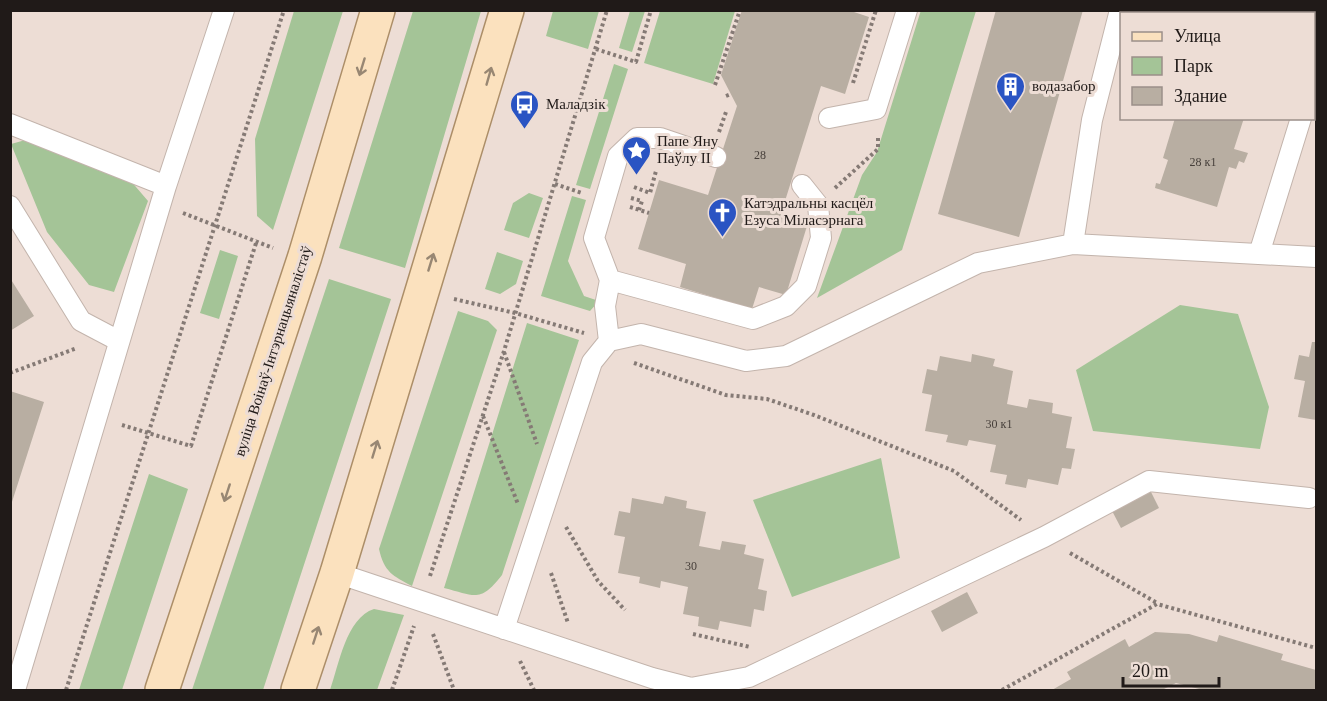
<svg xmlns="http://www.w3.org/2000/svg" width="1327" height="701" viewBox="0 0 1327 701" font-family="Georgia,serif">
<style>
.green{fill:#a4c497}
.building{fill:#b8aea2}
.lines{fill:none;stroke-linecap:round;stroke-linejoin:round}
.lane-casing{stroke:#c3b4ac;stroke-width:22}
.primary-casing{stroke:#ac8e68;stroke-width:36}
.path{stroke:#857a75;stroke-width:4;stroke-dasharray:3 3;stroke-linecap:butt}
.lane{stroke:#fff;stroke-width:20}
.primary{stroke:#fbe1be;stroke-width:33}
.oneway{stroke:#988773}
.labels{text-anchor:middle;stroke-width:6;stroke-linejoin:round;paint-order:stroke}
.number-label{font-size:12px;fill:#463f3a}
.poi-label{font-size:15px;fill:#201a18;stroke:#edddd5;text-anchor:start}
.street-label{font-size:15px;fill:#201a18;stroke:#edddd5}
</style>
<rect width="100%" height="100%" fill="#edddd5"/>
<path class="green" d="M921 10 976 11 902 250 817 298 862 175 877 152Z
M294 11H343L273 230 257 216 255 139Z
M413 11H481L405 268 339 248Z
M553 11H599L588 49 546 36Z
M630 11H645L632 52 619 48Z
M660 11H735L713 84 644 63Z
M614 64 628 69 590 189 576 185Z
M29 139 124 173 148 201 114 292 89 285 47 232 11 144Z
M529 193 543 198 529 238 504 230 513 203Z
M572 196 586 200 568 261 584 296 599 301 590 311 541 296Z
M220 250 238 256 219 319 200 313Z
M497 252 523 261 516 284 500 294 485 289Z
M329 279 391 299 263 690H192Z
M1180 305 1238 314 1269 407 1260 449 1093 431 1076 370Z
M458 311 488 321 497 330 412 586C393 576 384 572 379 549Z
M527 323 579 340 502 575C480 603 476 596 444 588Z
M881 458 900 558 792 597 753 500Z
M149 474 188 489 122 690H79Z
M374 609 404 615 377 690H330C339 665 346 618 374 609Z"/>
<path class="building" d="M742 10H848L869 17 845 94 821 86 780 217 807 226 786 295 759 287 752 309 680 287 686 264 638 249 659 180 708 195 737 106 721 75Z
M996 10H1083L1019 237 938 214Z
M1207 10H1276V14H1206Z
M1175 118H1244L1234 149 1248 153 1244 163 1239 161 1236 169 1229 167 1217 207 1155 188 1156 183 1160 184 1168 160 1163 158Z
M10 278 34 316 10 331Z
M1312 342H1316V420L1298 417 1305 381 1294 379 1299 355 1309 357Z
M972 354 995 359 993 366 1013 371 1007 404 1027 408 1029 399 1053 403 1052 413 1072 417 1066 448 1075 449 1071 469 1062 468 1058 485 1028 479 1026 488 1005 484 1007 475 990 472 996 445 969 440 967 446 946 442 948 435 925 431 932 395 922 393 927 369 937 371 940 356 971 362Z
M10 391 44 402 11 505H10Z
M1148 486 1159 508 1121 528 1110 507Z
M665 496 687 501 686 508 706 512 699 546 720 550 722 541 746 545 744 554 764 559 758 589 767 591 764 611 754 609 751 627 720 621 718 630 698 626 699 617 683 614 688 587 661 581 660 588 639 583 640 577 618 573 625 537 614 535 619 511 630 513 632 498 663 504Z
M967 592 978 613 942 632 931 611Z
M1155 632 1189 634 1217 642 1219 635 1283 654 1281 660 1316 670V690H1203L1176 683 1162 690H1052L1071 679 1067 672 1125 639 1129 647Z"/>
<g class="lines">
<defs>
<path id="lane" d="M1314 77 1316 68
M829 118 876 109 907 10
M10 124 166 186
M10 206 81 321 119 341
M1073 244 1092 120 1120 10
M1259 254 1301 118
M610 280 753 319 786 306 806 286 821 238 818 205 802 185
M609 341 605 306 610 280 594 238 618 156 637 138H660L716 157
M337 573 652 678 691 688 749 677 1044 537 1149 481 1309 498
M504 629 592 362 609 341 641 334 746 361 786 356 978 263 1073 244 1316 257
M15 690 166 186 224 10"/>
<path id="primary" d="M162 690 305 256 378 10
M298 690 337 573 507 10"/>
</defs>
<use href="#lane" class="lane-casing"/>
<use href="#primary" class="primary-casing"/>
<path class="path" d="M596 49 636 62 651 10
M853 83 876 10
M715 85 740 10
M726 96 731 94
M719 132 726 112
M555 184 582 193
M634 187 650 193 656 171
M835 188 878 149V136
M631 198 642 201 639 210
M630 207 649 213
M183 213 273 248
M454 299 515 313 584 333
M504 352 537 444
M634 363 726 395 767 399 814 415 954 471 1021 520
M10 373 77 348
M483 416 518 504
M122 425 191 446 257 240
M566 527 598 581 625 610
M1070 553 1157 603
M551 573 568 623
M430 576 504 351 607 10
M433 634 454 690
M693 634 750 647
M520 661 534 690
M66 690 284 10
M392 690 414 626
M1002 690 1157 604 1316 648"/>
<use href="#lane" class="lane"/>
<use href="#primary" class="primary"/>
</g>
<defs><path id="oneway-shaft" d="M-6 0H5M1.5-3L5.5 0L1.5 3" fill="none" stroke-width="1.6" stroke-linecap="round" stroke-linejoin="round" transform="scale(1.5)"/></defs>
<g class="oneway">
<use href="#oneway-shaft" transform="translate(362 67) rotate(107)"/>
<use href="#oneway-shaft" transform="translate(489 76) rotate(-74)"/>
<use href="#oneway-shaft" transform="translate(431 262) rotate(-73)"/>
<use href="#oneway-shaft" transform="translate(375 449) rotate(-73)"/>
<use href="#oneway-shaft" transform="translate(227 493) rotate(108)"/>
<use href="#oneway-shaft" transform="translate(316 635) rotate(-72)"/>
</g>
<defs>
<symbol id="building-pin" viewBox="-11 -11 22 30"><path d="M0 17L-7.5 6A9.5 9.5 0 1 1 7.5 6Z" fill="#2a54c3" stroke="#edddd5"/><path d="M-4-6H4V6H1V3H-1V6H-4ZM-2.5-4.3h1.7v1.8h-1.7ZM.8-4.3h1.7v1.8H.8ZM-2.5-1h1.7V.8h-1.7ZM.8-1h1.7V.8H.8Z" fill="#fff"/></symbol>
<symbol id="bus-pin" viewBox="-11 -11 22 30"><path d="M0 17L-7.5 6A9.5 9.5 0 1 1 7.5 6Z" fill="#2a54c3" stroke="#edddd5"/><path d="M-5-6H5V4H4V6H2V4H-2V6H-4V4H-5ZM-3.5-4V0h7V-4ZM-3.5 1.2v1.5H-2V1.2ZM2 1.2v1.5H3.5V1.2Z" fill="#fff"/></symbol>
<symbol id="sight-pin" viewBox="-11 -11 22 30"><path d="M0 17L-7.5 6A9.5 9.5 0 1 1 7.5 6Z" fill="#2a54c3" stroke="#edddd5"/><path d="M0-6L1.8-2.2L6-1.7L2.9 1.2L3.7 5.4L0 3.3L-3.7 5.4L-2.9 1.2L-6-1.7L-1.8-2.2Z" fill="#fff"/></symbol>
<symbol id="church-pin" viewBox="-11 -11 22 30"><path d="M0 17L-7.5 6A9.5 9.5 0 1 1 7.5 6Z" fill="#2a54c3" stroke="#edddd5"/><path d="M-1.2-6h2.4v3.5h3.3v2.4h-3.3V6h-2.4V-.1h-3.3v-2.4h3.3Z" fill="#fff"/></symbol>
</defs>
<g fill-rule="evenodd">
<use href="#building-pin" x="994" y="70" width="33" height="45"/>
<use href="#bus-pin" x="508" y="88" width="33" height="45"/>
<use href="#sight-pin" x="620" y="134" width="33" height="45"/>
<use href="#church-pin" x="706" y="196" width="33" height="45"/>
</g>
<g class="labels">
<g class="number-label">
<text x="760" y="159">28</text>
<text x="1203" y="166">28 к1</text>
<text x="999" y="428">30 к1</text>
<text x="691" y="570">30</text>
</g>
<g class="poi-label">
<text x="1032" y="91">водазабор</text>
<text x="546" y="109">Маладзік</text>
<text x="657" y="146">Папе Яну<tspan x="657" dy="17">Паўлу II</tspan></text>
<text x="744" y="208">Катэдральны касцёл<tspan x="744" dy="17">Езуса Міласэрнага</tspan></text>
</g>
<g class="street-label">
<text transform="translate(273 351) rotate(-72)" y="5">вуліца Воінаў-Інтэрнацыяналістаў</text>
</g>
</g>
<rect width="1327" height="701" fill="none" stroke="#201a18" stroke-width="24"/>
<rect x="1120" y="12" width="195" height="108" fill="#edddd5" stroke="#9b8f89" stroke-width="1.5"/>
<rect x="1132" y="32" width="30" height="9" fill="#fbe1be" stroke="#9b8f89" stroke-width="1.5"/>
<text x="1174" y="42" font-size="18" fill="#201a18">Улица</text>
<rect x="1132" y="57" width="30" height="18" fill="#a4c497" stroke="#9b8f89" stroke-width="1.5"/>
<text x="1174" y="72" font-size="18" fill="#201a18">Парк</text>
<rect x="1132" y="87" width="30" height="18" fill="#b8aea2" stroke="#9b8f89" stroke-width="1.5"/>
<text x="1174" y="102" font-size="18" fill="#201a18">Здание</text>
<path d="M1123 677v9h96v-9" fill="none" stroke="#201a18" stroke-width="3"/>
<text x="1132" y="677" font-size="18" fill="#201a18" stroke="#edddd5" stroke-width="4.5" paint-order="stroke">20 m</text>
</svg>
